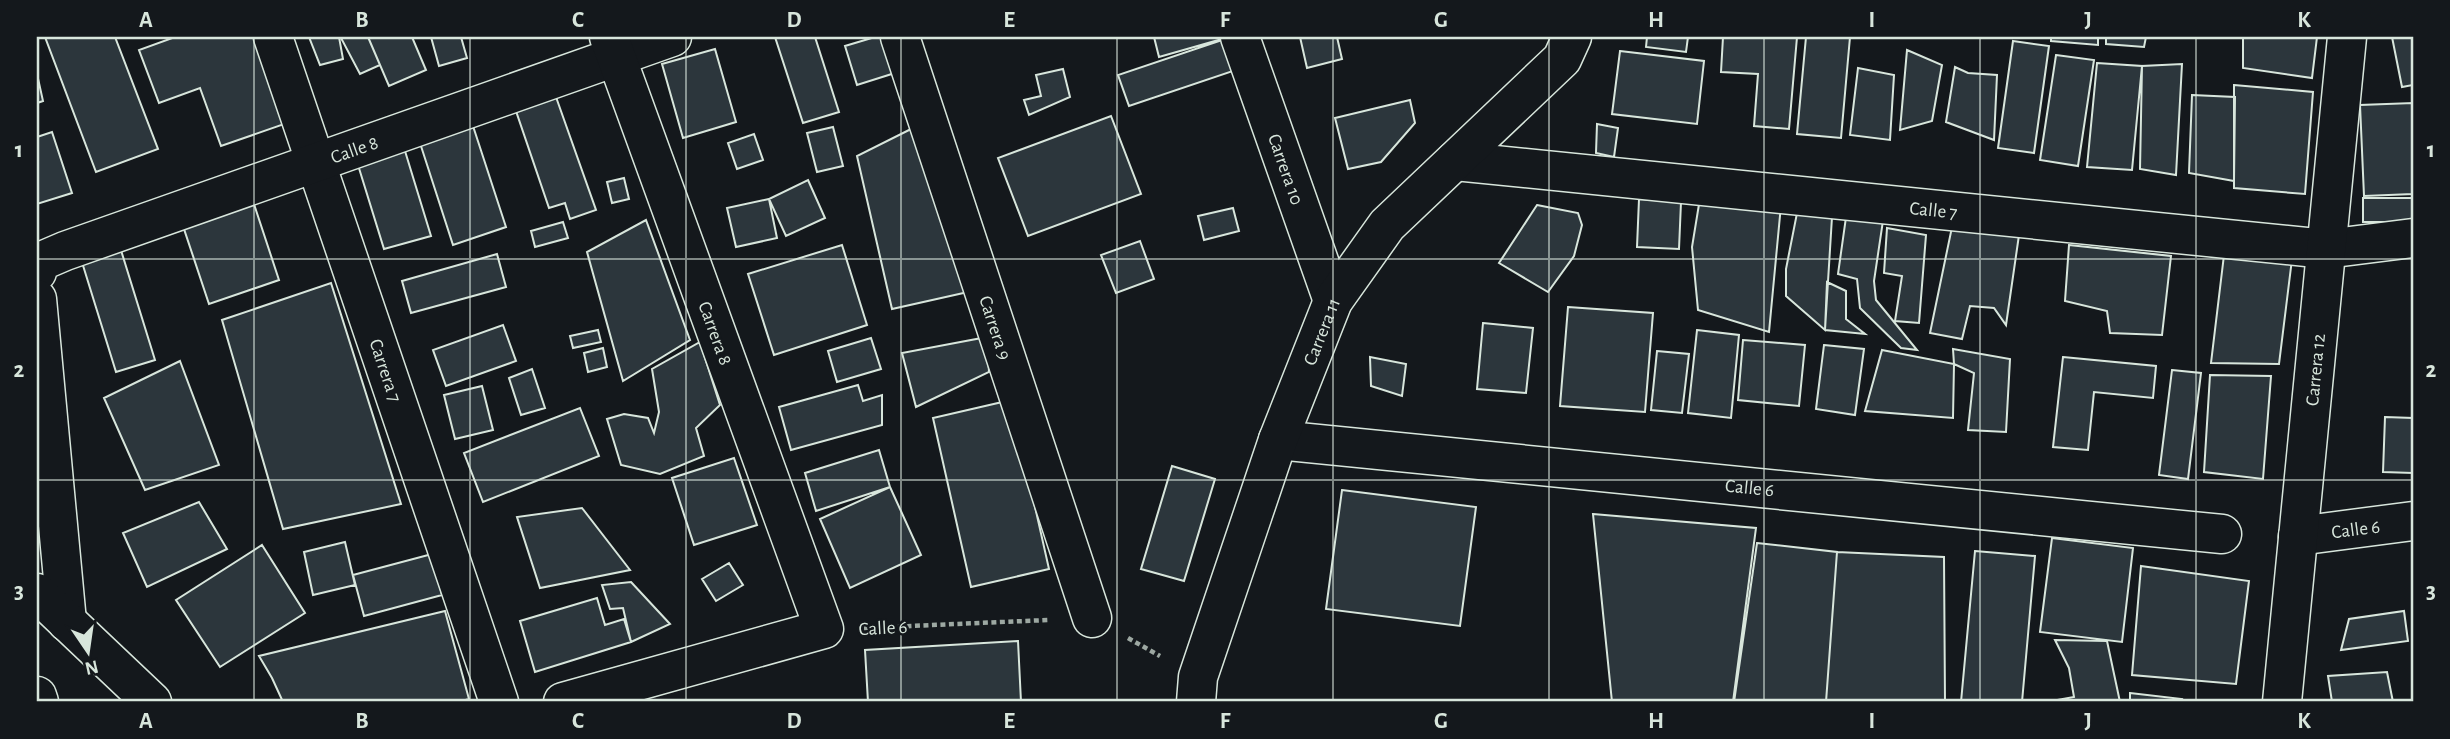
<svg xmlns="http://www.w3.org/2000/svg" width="2450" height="739" viewBox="0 0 2450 739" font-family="'Alegreya Sans',sans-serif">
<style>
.building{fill:#2c363c;stroke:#d8e6dc;stroke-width:2}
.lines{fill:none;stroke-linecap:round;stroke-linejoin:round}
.minor-casing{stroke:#d8e6dc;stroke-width:41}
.tertiary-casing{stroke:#d8e6dc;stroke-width:41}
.path{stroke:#9da8a2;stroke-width:4.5;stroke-dasharray:5 3.5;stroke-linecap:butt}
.minor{stroke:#14181c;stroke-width:38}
.tertiary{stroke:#14181c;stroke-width:38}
.grid{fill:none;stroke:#d8e6dc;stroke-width:2;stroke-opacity:0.55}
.labels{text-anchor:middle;stroke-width:5;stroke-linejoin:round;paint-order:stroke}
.street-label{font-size:19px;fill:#d8e6dc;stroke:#14181c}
.neatline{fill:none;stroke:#d8e6dc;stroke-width:2.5}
.grid-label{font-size:23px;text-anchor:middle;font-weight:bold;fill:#d8e6dc}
</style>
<rect width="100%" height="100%" fill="#14181c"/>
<path class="building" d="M45 37H115L158 149 96 172Z
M175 37H263L293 121 221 146 200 88 159 103 139 50Z
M309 37H339L343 59 320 65Z
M345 37H368L380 65 360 74 341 38Z
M368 37H412L426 70 389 86Z
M431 37H461L467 58 439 66Z
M775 37H815L839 112 803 123Z
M875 37H887L898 72 857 85 845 46Z
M1154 37H1221L1222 39 1159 57Z
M1300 37H1337L1342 59 1307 68Z
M1647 37H1688L1686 52 1646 47Z
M1723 37H1797L1789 129 1754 126 1758 74 1721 72Z
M1806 37H1850L1841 138 1797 134Z
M2051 37H2098V45L2051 41Z
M2106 37H2146L2144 47 2106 44Z
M2243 37H2317L2312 78 2243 68Z
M2392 37H2413V85L2402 87Z
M1228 38 1239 69 1129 106 1118 75Z
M2013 41 2049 46 2034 153 1998 148Z
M715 49 736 122 683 138 662 64Z
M1907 50 1942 65 1932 121 1900 130Z
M1620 51 1704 61 1697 124 1612 114Z
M2056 55 2094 60 2078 166 2040 160Z
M2097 63 2142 66 2132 170 2087 167Z
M2182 64 2176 175 2140 169 2142 66Z
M1955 67 1968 73 1997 75 1994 140 1946 122Z
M1858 68 1894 75 1890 140 1850 135Z
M1063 69 1070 97 1029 115 1024 100 1041 96 1036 75Z
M37 74 43 101 37 103Z
M2234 85 2313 92 2305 194 2234 188Z
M2192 95 2235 97 2234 181 2189 173Z
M556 97 596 210 570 219 565 203 549 208 516 111Z
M1410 100 1415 123 1381 162 1348 169 1335 118Z
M2413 103V194L2364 196 2360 105Z
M1111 116 1141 194 1028 236 998 158Z
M1597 124 1618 128 1614 157 1596 153Z
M473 126 506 227 453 245 420 143Z
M833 127 843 166 817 172 807 133Z
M915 127 968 292 892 309 857 156Z
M52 132 72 193 37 204V137Z
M754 134 763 160 737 169 728 143Z
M405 151 431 236 384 249 358 165Z
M624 178 629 199 612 203 607 182Z
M808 180 825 218 786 236 769 199Z
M1701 192 1781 205 1769 332 1698 310 1692 247Z
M251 195 279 280 209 304 181 220Z
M2363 198H2413V222H2363Z
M769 199 777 238 736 247 727 208Z
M1639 199 1681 202 1679 249 1637 247Z
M1537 205 1578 213 1582 225 1574 256 1548 292 1499 263Z
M1233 208 1239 231 1204 240 1198 216Z
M1847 210 1884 214 1874 281 1876 300 1917 350 1901 348 1860 308 1857 279 1838 274Z
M1797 213 1832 217 1825 330 1786 296V269Z
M646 220 690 340 623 381 587 252Z
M563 222 568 238 535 247 531 231Z
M1952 227 2019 235 2006 325 1994 308 1970 306 1962 339 1930 333Z
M1887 228 1926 235 1919 323 1895 321 1902 276 1884 273Z
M1140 241 1154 279 1116 293 1101 255Z
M842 245 867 325 774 355 748 274Z
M2069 245 2171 256 2162 335 2110 333 2107 311 2065 301Z
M120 247 155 360 116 372 81 259Z
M497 254 506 287 411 313 402 281Z
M2224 255 2292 259 2279 364 2211 363Z
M1827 282 1846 291V319L1865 334 1825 330Z
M331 283 401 504 283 529 222 320Z
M1568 307 1653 313 1645 412 1560 406Z
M1483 323 1533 328 1526 393 1477 389Z
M503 325 516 361 446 386 433 350Z
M598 330 601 342 573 348 570 336Z
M1697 330 1739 335 1731 418 1688 413Z
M987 337 989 372 916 407 902 353Z
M871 338 881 369 837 382 828 351Z
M1743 340 1805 345 1799 406 1738 400Z
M700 342 720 405 696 428 704 456 660 474 621 465 607 419 624 414 648 418 654 433 659 412 652 369Z
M1824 345 1864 349 1855 415 1816 409Z
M603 348 607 367 588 372 584 353Z
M1953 349 2010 359 2006 432 1968 430 1974 373 1954 364Z
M1882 350 1954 364 1953 418 1865 411Z
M1657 351 1689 354 1682 413 1651 410Z
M1370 357 1406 364 1402 396 1371 386Z
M2063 357 2156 366 2153 398 2094 392 2088 450 2053 447Z
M180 361 219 465 145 490 104 398Z
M532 369 545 408 521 415 509 378Z
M2172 370 2201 373 2188 479 2159 475Z
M2210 375 2271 376 2263 479 2204 472Z
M858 385 863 401 882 395V425L791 450 779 407Z
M482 386 493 430 455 439 444 395Z
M1011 400 1049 569 971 587 933 418Z
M580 408 599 456 483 502 464 453Z
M2385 417 2413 418V473L2383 472Z
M879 450 890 487 816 511 805 473Z
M734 458 757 525 694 545 672 478Z
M1172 466 1215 479 1184 581 1141 569Z
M890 487 921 555 850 588 820 519Z
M1342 490 1476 507 1460 626 1326 609Z
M199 502 227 549 147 587 123 533Z
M582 508 630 570 540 588 517 517Z
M1593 514 1756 528 1733 702H1612Z
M2052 538 2133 548 2122 642 2040 632Z
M345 542 355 585 313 595 304 552Z
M1757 543 1837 552 1826 702H1734Z
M262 545 305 613 220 667 176 600Z
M1975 551 2035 556 2022 702H1961Z
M1837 552 1944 557 1945 702H1826Z
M432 554 442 595 364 616 353 575Z
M729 563 743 585 716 601 702 579Z
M2141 566 2249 581 2236 684 2132 675Z
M631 582 670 624 631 642 623 608 610 609 602 585Z
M597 598 605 625 624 619 631 642 535 672 520 621Z
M445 611 469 699 458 702H283L272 678 259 656Z
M2404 611 2408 641 2341 650 2349 619Z
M2055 640 2107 641 2120 702H2046L2074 697 2069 668Z
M1018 641 1021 702H868L865 650Z
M2387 672 2393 702H2332L2328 676Z
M2130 693 2182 699 2181 702H2130Z"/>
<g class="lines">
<defs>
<g id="minor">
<path id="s1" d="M273 37 499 702"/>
<path id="s2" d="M900 37 1092 618"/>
<path id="s3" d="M1240 37 1333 301"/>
<path id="s4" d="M1455 161 2326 249 2413 238"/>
<path id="s5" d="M37 272V263L65 251 672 37"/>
<path d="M37 299 67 622"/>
<path id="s6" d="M1278 440 2222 534"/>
<path id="s7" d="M2298 536 2413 521"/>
<path d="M37 696 39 702"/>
<path d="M563 702 824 629 609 37"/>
</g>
<g id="tertiary">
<path d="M37 593 152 702"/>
<path id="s8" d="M1196 702 1198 677 1278 440 1333 301 1387 225 1562 59 1572 37"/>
<path id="s9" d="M2282 702 2347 37"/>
</g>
</defs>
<use href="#minor" class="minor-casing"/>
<use href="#tertiary" class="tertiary-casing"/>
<path class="path" d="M864 628 1048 620
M1128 638 1160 656"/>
<use href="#minor" class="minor"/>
<use href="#tertiary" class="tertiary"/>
</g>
<path class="grid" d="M254 37V702M470 37V702M686 37V702M901 37V702M1117 37V702M1333 37V702M1549 37V702M1764 37V702M1980 37V702M2196 37V702M37 259H2413M37 480H2413"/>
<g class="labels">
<g class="street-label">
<text dy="7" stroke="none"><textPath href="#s5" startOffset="346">Calle 8</textPath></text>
<text dy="7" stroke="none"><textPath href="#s3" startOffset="140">Carrera 10</textPath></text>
<text dy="7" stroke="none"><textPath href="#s4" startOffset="481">Calle 7</textPath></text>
<text dy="7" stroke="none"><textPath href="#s2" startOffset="306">Carrera 9</textPath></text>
<text dy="7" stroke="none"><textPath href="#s8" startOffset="392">Carrera 11</textPath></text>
<text transform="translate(716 333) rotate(70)" y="7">Carrera 8</text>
<text dy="7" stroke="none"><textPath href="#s1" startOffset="352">Carrera 7</textPath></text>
<text dy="7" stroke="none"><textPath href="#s9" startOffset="334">Carrera 12</textPath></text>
<text dy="7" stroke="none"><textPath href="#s6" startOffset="474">Calle 6</textPath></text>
<text dy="7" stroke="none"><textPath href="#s7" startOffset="58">Calle 6</textPath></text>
<text transform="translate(883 627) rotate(-3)" y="7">Calle 6</text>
</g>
</g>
<rect width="2450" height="739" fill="none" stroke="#14181c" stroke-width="77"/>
<g transform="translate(88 652) rotate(167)" stroke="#14181c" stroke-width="5" paint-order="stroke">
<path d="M0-5L12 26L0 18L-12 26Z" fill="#d8e6dc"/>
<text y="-10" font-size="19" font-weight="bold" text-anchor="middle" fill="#d8e6dc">N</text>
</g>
<rect x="38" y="38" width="2374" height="662" class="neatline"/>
<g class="grid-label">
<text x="146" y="27">A</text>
<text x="362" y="27">B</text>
<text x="578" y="27">C</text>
<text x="794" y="27">D</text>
<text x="1009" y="27">E</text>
<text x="1225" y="27">F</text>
<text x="1441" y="27">G</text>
<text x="1656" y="27">H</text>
<text x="1872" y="27">I</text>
<text x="2088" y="27">J</text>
<text x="2304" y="27">K</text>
<text x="19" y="157">1</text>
<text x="2431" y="157">1</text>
<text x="19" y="377">2</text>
<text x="2431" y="377">2</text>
<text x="19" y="598">3</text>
<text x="2431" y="598">3</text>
<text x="146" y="728">A</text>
<text x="362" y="728">B</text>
<text x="578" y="728">C</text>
<text x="794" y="728">D</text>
<text x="1009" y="728">E</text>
<text x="1225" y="728">F</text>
<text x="1441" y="728">G</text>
<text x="1656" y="728">H</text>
<text x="1872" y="728">I</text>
<text x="2088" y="728">J</text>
<text x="2304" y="728">K</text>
</g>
</svg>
